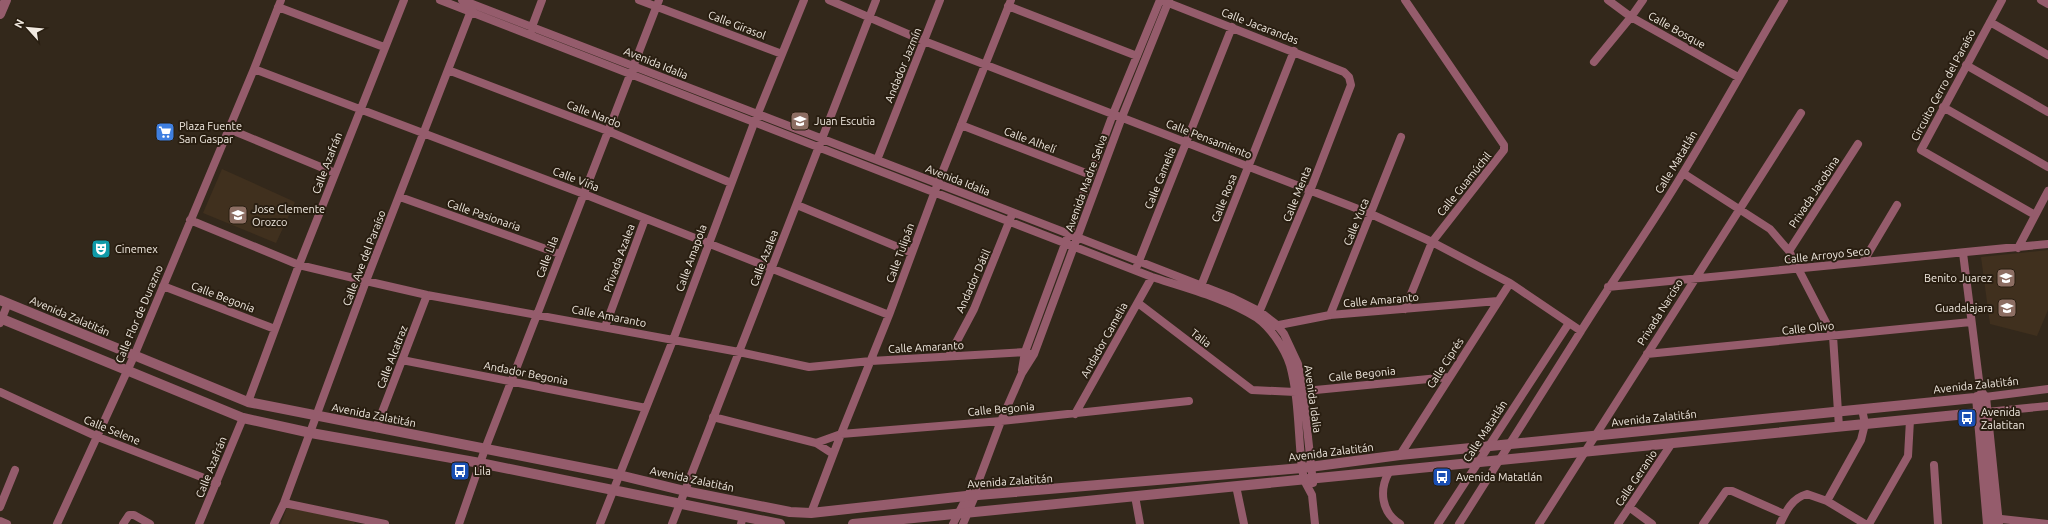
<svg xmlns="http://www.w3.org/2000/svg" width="2048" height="524" viewBox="0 0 2048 524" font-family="Ubuntu,sans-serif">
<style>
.built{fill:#40301e}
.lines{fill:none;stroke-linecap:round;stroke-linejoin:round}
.minor{stroke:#955c6c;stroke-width:8}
.tertiary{stroke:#955c6c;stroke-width:10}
.labels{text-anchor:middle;stroke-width:4;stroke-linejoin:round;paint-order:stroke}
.street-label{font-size:11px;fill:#f1eae1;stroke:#291e11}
.poi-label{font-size:11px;fill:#f1eae1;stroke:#291e11;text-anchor:start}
</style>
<rect width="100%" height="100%" fill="#33281b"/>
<path class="built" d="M222 169 295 202 276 243 203 213Z
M2048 250V310L2037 336 1990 324 1981 257Z
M287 507 355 522 354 524H281Z"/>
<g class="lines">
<path class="minor" d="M440 0 1152 277C1186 288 1228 299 1257 318 1271 328 1285 349 1290 365 1299 398 1298 435 1302 468L1304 480 1312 495 1315 524
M462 0 1069 234 1233 298 1259 311 1277 325 1284 334 1298 364 1303 391 1313 483
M639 0 782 54
M829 0 924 41 1371 214 1432 242 1510 283 1581 331C1614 278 1651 227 1683 173 1718 116 1750 57 1784 0
M1161 0 1344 72 1349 77 1351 85 1310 191 1258 315
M1608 0 1631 17 1738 77
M2002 0 1921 150 2035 215
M2041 0 2048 4
M1008 6 1137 56
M278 7 384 47
M1990 22 2048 55
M530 32 542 0
M1594 62 1631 17 1643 0
M1966 65 2048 112
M254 69 584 194 889 315
M448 70 608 131 731 183
M1943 107 2048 167
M961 125 1091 175
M229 129 335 173
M877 160 940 0
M1683 173 1770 229 1789 251 1833 336 1839 427
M400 197 560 254
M797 205 912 253
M190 220 299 265 366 281 427 295 739 352 809 367 871 361 1025 352 1034 354
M2018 248 2048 191
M1789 251 1858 144
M1963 253 1980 388 1985 397 2048 389
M1863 262 1897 205
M1137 266 1232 27
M163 286 275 329
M1201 286 1294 51
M1608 287 2048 244
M1138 303 1252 390 1295 392 1449 377
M1405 309 1432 242 1504 150V145L1405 0
M1330 315 1401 137
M0 323 8 303
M1274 326 1330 315 1498 301
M605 327 645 219
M1647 354 1971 322
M949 356 974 309 1011 217
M402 360 646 408
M1022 370 1025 352 1113 114 1160 0
M0 392 98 437 217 483
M248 402 299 265 404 0
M1987 412 2048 406
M1075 414 1152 277
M713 417 816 443 841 434 1001 421 1189 401
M376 428 427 295
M816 443 833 454
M1400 455 1510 283
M1934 465 1938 524
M1389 472C1379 490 1381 512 1400 524
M1236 486 1244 524
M1135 496 1140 524
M1827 501 1861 440 1865 424 1862 409
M284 503 385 524
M0 507 15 470
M1629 507 1652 524
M811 513 841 434 889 315 938 183 1011 0
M1992 518 2048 524
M0 521 7 524
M57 524 134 356 254 69 281 0
M123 524 129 515H134L150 524
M199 524 243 418
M274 524 284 503 366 281 472 8
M459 524 485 449 659 0
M600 524 673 340 754 123 804 0
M672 524 876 0
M741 524 743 516
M953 524 969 493
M963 524 975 496 977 485 1001 421 1022 373 1034 354 1122 117 1169 0
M1438 524 1569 323
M1459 524 1581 331
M1539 524 1801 113
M1618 524 1672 443
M1703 524 1726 491H1732L1784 514
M1780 524C1786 511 1792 498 1807 494L1827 501 1865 524
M1869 524 1908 456 1910 420"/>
<path class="tertiary" d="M0 14 6 0
M0 300 248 402 619 475 685 491 790 512 811 513 966 496 1302 468 1400 455 1985 397 1998 524
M0 318 243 418 311 433 480 463 780 524
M1977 397 1988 524
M853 524 1987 412"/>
</g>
<defs>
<symbol id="school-square" viewBox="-11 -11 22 22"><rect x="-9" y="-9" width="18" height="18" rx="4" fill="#8d6e63" stroke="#291e11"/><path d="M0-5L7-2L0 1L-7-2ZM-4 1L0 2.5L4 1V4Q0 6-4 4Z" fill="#fff"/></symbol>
<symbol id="supermarket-square" viewBox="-11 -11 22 22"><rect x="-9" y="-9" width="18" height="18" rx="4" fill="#3f7fe0" stroke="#291e11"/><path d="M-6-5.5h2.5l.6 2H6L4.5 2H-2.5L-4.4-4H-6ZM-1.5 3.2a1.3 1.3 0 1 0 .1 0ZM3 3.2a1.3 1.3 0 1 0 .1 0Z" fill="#fff"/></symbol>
<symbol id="theatre-square" viewBox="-11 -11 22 22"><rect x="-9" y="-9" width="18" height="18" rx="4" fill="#0f9aa8" stroke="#291e11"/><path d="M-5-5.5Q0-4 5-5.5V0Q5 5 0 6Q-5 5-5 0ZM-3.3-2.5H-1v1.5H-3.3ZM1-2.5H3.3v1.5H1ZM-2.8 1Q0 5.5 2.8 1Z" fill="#fff"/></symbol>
<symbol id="bus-square" viewBox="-11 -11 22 22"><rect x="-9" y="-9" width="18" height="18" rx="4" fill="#1a4fb4" stroke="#291e11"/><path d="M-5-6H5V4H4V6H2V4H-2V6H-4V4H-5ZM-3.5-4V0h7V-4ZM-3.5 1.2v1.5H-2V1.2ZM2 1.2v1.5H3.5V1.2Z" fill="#fff"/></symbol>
</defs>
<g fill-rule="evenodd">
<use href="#school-square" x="789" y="110" width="22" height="22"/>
<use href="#supermarket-square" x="154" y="121" width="22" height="22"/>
<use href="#school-square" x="227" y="204" width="22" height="22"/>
<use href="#theatre-square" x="90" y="238" width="22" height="22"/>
<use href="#school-square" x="1995" y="267" width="22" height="22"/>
<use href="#school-square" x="1996" y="297" width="22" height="22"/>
<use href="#bus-square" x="1956" y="407" width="22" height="22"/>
<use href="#bus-square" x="449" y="460" width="22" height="22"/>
<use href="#bus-square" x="1431" y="466" width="22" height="22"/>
</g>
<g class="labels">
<g class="street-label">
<text transform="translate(737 25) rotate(21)" y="4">Calle Girasol</text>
<text transform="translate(1260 26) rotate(21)" y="4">Calle Jacarandas</text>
<text transform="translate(1677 30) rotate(29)" y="4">Calle Bosque</text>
<text transform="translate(656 63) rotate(22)" y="4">Avenida Idalia</text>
<text transform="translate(903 65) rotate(-68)" y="4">Andador Jazmín</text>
<text transform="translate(1943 85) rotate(-62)" y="4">Circuito Cerro del Paraíso</text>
<text transform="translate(594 114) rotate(21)" y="4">Calle Nardo</text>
<text transform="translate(1209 139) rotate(21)" y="4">Calle Pensamiento</text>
<text transform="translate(1030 140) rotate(21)" y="4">Calle Alhelí</text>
<text transform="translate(1676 162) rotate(-59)" y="4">Calle Matatlán</text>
<text transform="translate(327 163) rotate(-69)" y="4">Calle Azafrán</text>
<text transform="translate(1160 178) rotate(-68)" y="4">Calle Camelia</text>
<text transform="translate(576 179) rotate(21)" y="4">Calle Viña</text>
<text transform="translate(958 180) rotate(21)" y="4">Avenida Idalia</text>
<text transform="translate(1086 183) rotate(-70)" y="4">Avenida Madre Selva</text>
<text transform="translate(1464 184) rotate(-51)" y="4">Calle Guamúchil</text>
<text transform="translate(1814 192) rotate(-57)" y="4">Privada Jacobina</text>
<text transform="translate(1297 194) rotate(-68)" y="4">Calle Menta</text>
<text transform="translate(1224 198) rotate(-68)" y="4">Calle Rosa</text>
<text transform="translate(484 215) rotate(19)" y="4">Calle Pasionaria</text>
<text transform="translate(1356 222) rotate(-68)" y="4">Calle Yuca</text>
<text transform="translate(900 253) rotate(-70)" y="4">Calle Tulipán</text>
<text transform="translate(1827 255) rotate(-6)" y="4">Calle Arroyo Seco</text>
<text transform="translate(547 257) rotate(-69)" y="4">Calle Lila</text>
<text transform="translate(364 258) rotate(-69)" y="4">Calle Ave del Paraíso</text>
<text transform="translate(619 258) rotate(-70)" y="4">Privada Azalea</text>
<text transform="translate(691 258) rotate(-70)" y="4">Calle Amapola</text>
<text transform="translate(764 258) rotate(-69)" y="4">Calle Azalea</text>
<text transform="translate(973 281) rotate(-66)" y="4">Andador Dátil</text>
<text transform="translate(223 297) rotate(21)" y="4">Calle Begonia</text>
<text transform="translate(1381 300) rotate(-5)" y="4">Calle Amaranto</text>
<text transform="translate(1660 312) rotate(-58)" y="4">Privada Narciso</text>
<text transform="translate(139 314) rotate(-67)" y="4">Calle Flor de Durazno</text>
<text transform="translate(70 316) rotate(23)" y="4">Avenida Zalatitán</text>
<text transform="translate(609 316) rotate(11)" y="4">Calle Amaranto</text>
<text transform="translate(1808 328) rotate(-6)" y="4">Calle Olivo</text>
<text transform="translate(1201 338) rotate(38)" y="4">Talia</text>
<text transform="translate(1104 340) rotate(-61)" y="4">Andador Camelia</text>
<text transform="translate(926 347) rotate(-3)" y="4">Calle Amaranto</text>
<text transform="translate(392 357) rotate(-69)" y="4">Calle Alcatraz</text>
<text transform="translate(1445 363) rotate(-57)" y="4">Calle Ciprés</text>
<text transform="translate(526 373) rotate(11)" y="4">Andador Begonia</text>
<text transform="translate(1362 374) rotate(-6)" y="4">Calle Begonia</text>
<text transform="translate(1976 385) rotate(-6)" y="4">Avenida Zalatitán</text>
<text transform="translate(1313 399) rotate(82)" y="4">Avenida Idalia</text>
<text transform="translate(1001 409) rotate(-5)" y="4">Calle Begonia</text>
<text transform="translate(374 415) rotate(11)" y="4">Avenida Zalatitán</text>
<text transform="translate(1654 418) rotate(-6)" y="4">Avenida Zalatitán</text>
<text transform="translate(112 430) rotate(22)" y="4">Calle Selene</text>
<text transform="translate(1485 431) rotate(-57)" y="4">Calle Matatlán</text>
<text transform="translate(1331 452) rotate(-7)" y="4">Avenida Zalatitán</text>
<text transform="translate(211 467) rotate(-68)" y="4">Calle Azafrán</text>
<text transform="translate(1636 478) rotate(-56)" y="4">Calle Geranio</text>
<text transform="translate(692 479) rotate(12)" y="4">Avenida Zalatitán</text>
<text transform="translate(1010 481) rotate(-4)" y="4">Avenida Zalatitán</text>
</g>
<g class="poi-label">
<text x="814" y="125">Juan Escutia</text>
<text x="179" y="130">Plaza Fuente<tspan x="179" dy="13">San Gaspar</tspan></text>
<text x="252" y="213">Jose Clemente<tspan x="252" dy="13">Orozco</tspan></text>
<text x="115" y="253">Cinemex</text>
<text x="1992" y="282" text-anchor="end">Benito Juarez</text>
<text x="1993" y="312" text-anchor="end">Guadalajara</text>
<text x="1981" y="416">Avenida<tspan x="1981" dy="13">Zalatitan</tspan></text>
<text x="474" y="475">Lila</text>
<text x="1456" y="481">Avenida Matatlán</text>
</g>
</g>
<g transform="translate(28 28) rotate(297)" stroke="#291e11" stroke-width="3" paint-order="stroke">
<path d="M0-3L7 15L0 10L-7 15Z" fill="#f1eae1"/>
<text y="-6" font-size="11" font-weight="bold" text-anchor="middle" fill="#f1eae1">N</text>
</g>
</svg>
